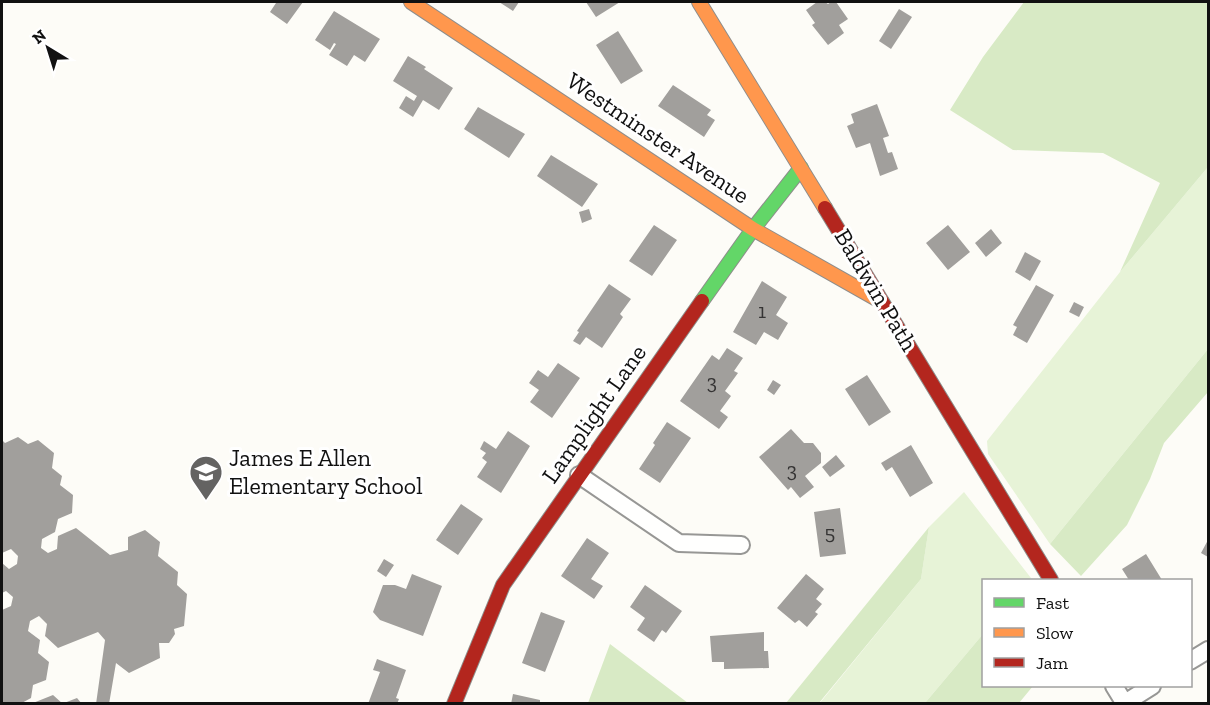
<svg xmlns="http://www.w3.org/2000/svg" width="1210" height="705" viewBox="0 0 1210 705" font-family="'Zilla Slab',serif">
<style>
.green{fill:#e7f3d7}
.forest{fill:#d8eac5}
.building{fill:#a19f9c}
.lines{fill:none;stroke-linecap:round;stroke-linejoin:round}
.street-casing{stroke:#979795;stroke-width:20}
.fast-casing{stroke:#8e8d8b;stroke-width:16}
.slow-casing{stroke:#8e8d8b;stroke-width:16}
.jam-casing{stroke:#8e8d8b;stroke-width:16}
.street{stroke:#fffffe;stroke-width:16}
.fast{stroke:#63d668;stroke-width:14}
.slow{stroke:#ff974d;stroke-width:14}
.jam{stroke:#b3261e;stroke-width:14}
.labels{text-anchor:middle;stroke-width:6;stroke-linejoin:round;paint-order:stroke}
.number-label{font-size:21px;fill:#353434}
.street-label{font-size:24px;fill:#111;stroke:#fff}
.poi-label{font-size:24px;fill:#111;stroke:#fff;text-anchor:start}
</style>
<rect width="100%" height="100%" fill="#fdfcf7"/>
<path class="green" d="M1208 167V349L1050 544 988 454 987 441 1120 272Z
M964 492 1031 578 1028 580H984L983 634 925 703 819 704 921 579 929 527Z"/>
<path class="forest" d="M1024 2H1208V167L1120 272 1160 183 1103 153 1013 150 950 110 983 57Z
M1208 349V392L1164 443 1150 479 1127 525 1081 576 1050 544Z
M929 527 921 579 819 703H786Z
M983 634 984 686H1033L1019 703H925Z
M610 644 688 703H588Z"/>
<path class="building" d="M273 2H303L287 24 270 12 276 3Z
M499 2H519L513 11Z
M586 2H620L596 17Z
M817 2H825L828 4 831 2H836L848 19 839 25 844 33 828 45 812 25 815 23 806 10Z
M899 9 912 17 891 49 879 41Z
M334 11 380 39 365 62 354 55 347 66 329 55 336 44 334 43 330 50 315 40Z
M618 31 643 71 621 84 596 45Z
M408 56 426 67 424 69 453 88 439 110 423 100 413 117 399 108 406 96 414 101 417 96 393 81Z
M673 85 711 110 707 115 715 120 704 137 658 106Z
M877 104 889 136 883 138 888 153 892 152 898 169 880 176 870 143 856 148 847 126 854 123 851 114Z
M478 107 525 134 509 158 464 129Z
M551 155 598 184 582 207 537 176Z
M589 209 592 219 582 223 579 212Z
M654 225 677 240 652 276 629 261Z
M948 225 970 252 948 270 926 243Z
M991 229 1002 243 986 257 975 243Z
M1025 252 1041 261 1030 281 1015 272Z
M762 281 787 297 776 315 788 323 778 340 764 332 756 345 733 332Z
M609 284 631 299 620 314 623 317 602 348 586 337 580 345 573 341 579 332 577 331Z
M1036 285 1054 295 1027 343 1013 335 1017 327 1013 325Z
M1074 302 1084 307 1079 317 1069 312Z
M727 348 743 358 734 371 738 373 725 391 731 396 720 411 728 417 719 429 680 401 712 355 719 360Z
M558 363 580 378 552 418 530 402 539 390 529 383 538 370 548 377Z
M867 375 891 412 869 426 845 389Z
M773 380 781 385 774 395 767 390Z
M667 422 691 438 660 483 639 469 655 445 653 443Z
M791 429 804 443H813L821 453V463L805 476 814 487 800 498 791 487 788 490 759 457Z
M508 431 530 446 501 493 477 477 487 462 482 458 486 453 480 449 484 441 496 449Z
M18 437 28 444 38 440 54 453 52 468 62 476 60 485 73 495 72 513 58 519 55 532 42 539 41 548 48 553 57 549 58 536 76 528 110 555 128 550V537L145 530 160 542 158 556 178 572 177 585 187 594 184 626 174 629 175 634 169 643H159L160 658 129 673 116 663 109 704H96L105 640 98 632 58 648 45 636 47 624 39 616 30 621 28 631 40 640 38 653 49 662 46 680 33 685 31 698 20 704H2V610L11 606 13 597 6 591 2 593V563L9 569 17 564 18 556 11 549 2 553V440L5 443Z
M911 445 933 483 910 497 892 467 886 471 881 463Z
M836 455 845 466 830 477 822 467Z
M461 504 483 519 458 555 436 540Z
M840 508 846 554 820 557 814 512Z
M587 538 609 553 591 579 603 586 594 599 561 576Z
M1208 540V557L1201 553Z
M1146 554 1162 580H1129L1122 569Z
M384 559 394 565 386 577 377 571Z
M412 574 442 586 423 636 380 620 373 612 383 585H395L406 589Z
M806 574 824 589 816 599 822 604 815 612 818 614 807 627 799 620 795 623 777 608Z
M645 585 682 611 666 633 662 630 654 642 637 630 645 618 630 607Z
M541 612 565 621 545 672 522 663Z
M764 632V651H768L769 668 724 669V662H712L710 636Z
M377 659 406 670 396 698 399 699 397 704H368L380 672 373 670Z
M513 694 540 700V704H511Z
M53 695 63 704H33V703Z
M77 698 82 704H64V703Z"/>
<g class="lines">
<defs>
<path id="street" d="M579 475 679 543 741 545
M1190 661 1208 650
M1114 686 1125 704
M1125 703 1152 686"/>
<path id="fast" d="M702 301 753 229 801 168"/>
<path id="slow" d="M411 2 753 229 882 302
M699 2 825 208"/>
<path id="jam" d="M825 208 1051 580
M454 704 503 585 702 301"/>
</defs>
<use href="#street" class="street-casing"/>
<use href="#fast" class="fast-casing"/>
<use href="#slow" class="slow-casing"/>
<use href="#jam" class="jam-casing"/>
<use href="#street" class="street"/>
<use href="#fast" class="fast"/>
<use href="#slow" class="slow"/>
<use href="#jam" class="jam"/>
</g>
<defs>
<symbol id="school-pin" viewBox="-11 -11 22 30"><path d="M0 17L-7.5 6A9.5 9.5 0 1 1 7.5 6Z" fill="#646362" stroke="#fff"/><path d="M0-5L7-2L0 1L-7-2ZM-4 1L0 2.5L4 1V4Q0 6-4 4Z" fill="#fff"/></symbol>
</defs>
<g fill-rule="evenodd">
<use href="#school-pin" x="187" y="453" width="38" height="52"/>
</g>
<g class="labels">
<g class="number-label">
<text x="762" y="318">1</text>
<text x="712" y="389">3</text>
<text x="792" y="477">3</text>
<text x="830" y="540">5</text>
</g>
<g class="street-label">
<text transform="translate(658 138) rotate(34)" y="8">Westminster Avenue</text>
<text transform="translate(876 290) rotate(59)" y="8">Baldwin Path</text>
<text transform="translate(594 414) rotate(-55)" y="8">Lamplight Lane</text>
</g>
<g class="poi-label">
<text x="229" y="466">James E Allen<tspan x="229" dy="28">Elementary School</tspan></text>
</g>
</g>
<rect width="1210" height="705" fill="none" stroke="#111111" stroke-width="6"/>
<rect x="982" y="579" width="210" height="108" fill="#ffffff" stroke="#a0a0a0" stroke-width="1.5"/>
<rect x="994" y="598" width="30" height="9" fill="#63d668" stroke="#a0a0a0" stroke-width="1.5"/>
<text x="1036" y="609" font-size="18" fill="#111111">Fast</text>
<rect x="994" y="628" width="30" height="9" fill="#ff974d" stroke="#a0a0a0" stroke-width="1.5"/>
<text x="1036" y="639" font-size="18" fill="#111111">Slow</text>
<rect x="994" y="658" width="30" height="9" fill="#b3261e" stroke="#a0a0a0" stroke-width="1.5"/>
<text x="1036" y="669" font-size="18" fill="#111111">Jam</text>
<g transform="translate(48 48) rotate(322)" stroke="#ffffff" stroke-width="4.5" paint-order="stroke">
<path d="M0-4.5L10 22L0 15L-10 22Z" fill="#111111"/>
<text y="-9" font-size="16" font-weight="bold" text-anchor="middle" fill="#111111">N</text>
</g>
</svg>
